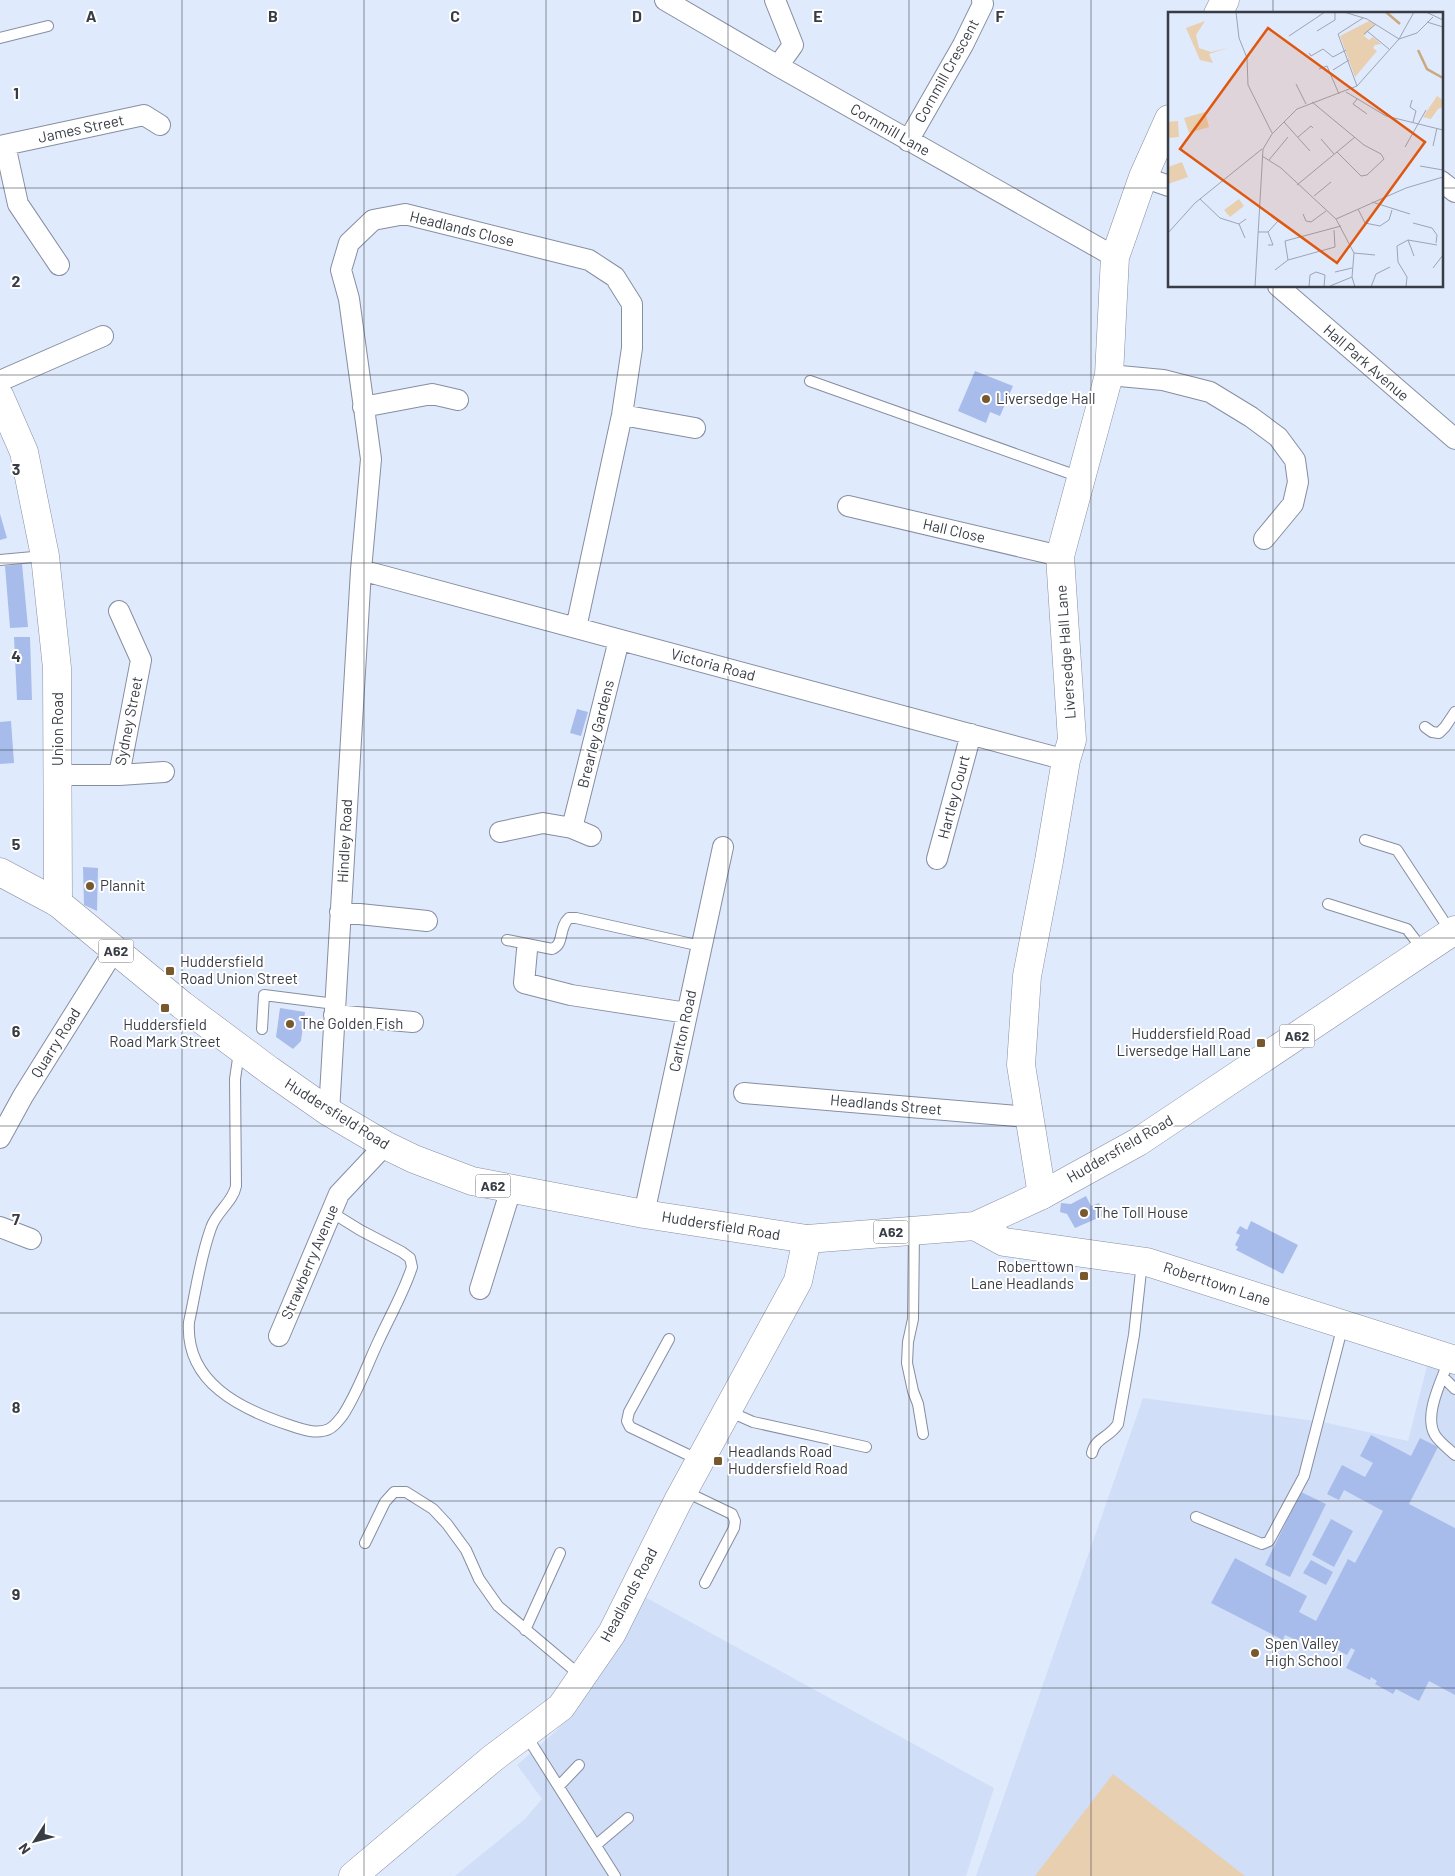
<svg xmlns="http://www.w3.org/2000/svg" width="1455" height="1876" viewBox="0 0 1455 1876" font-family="Barlow,sans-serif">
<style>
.built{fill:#d1def7}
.green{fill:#e8cfaf}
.building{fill:#a7bceb}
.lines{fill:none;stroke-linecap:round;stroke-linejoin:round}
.lane-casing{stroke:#868ea0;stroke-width:12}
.street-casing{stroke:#868ea0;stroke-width:22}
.secondary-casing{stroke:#868ea0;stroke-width:29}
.primary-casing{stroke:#868ea0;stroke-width:29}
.lane{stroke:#fff;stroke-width:10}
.street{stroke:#fff;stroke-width:20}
.secondary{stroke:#fff;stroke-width:28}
.primary{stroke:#fff;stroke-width:28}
.grid{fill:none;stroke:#383c44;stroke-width:1;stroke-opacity:0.55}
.poi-dot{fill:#77592d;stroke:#fff;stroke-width:2}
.labels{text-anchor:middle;stroke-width:4;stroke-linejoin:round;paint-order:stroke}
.shield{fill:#fff;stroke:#74767c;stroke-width:1}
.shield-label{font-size:14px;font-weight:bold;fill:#383c44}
.street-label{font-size:15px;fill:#383c44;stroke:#fff}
.poi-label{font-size:15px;fill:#383c44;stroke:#fff;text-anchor:start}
.inset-river{fill:none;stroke:#caa97d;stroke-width:2.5}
.inset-road{fill:none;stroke:#9da4b3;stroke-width:1}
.view{fill:#df580f;fill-opacity:0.15;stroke:#df580f;stroke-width:2.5}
.inset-edge{fill:none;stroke:#383c44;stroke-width:2.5}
.grid-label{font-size:16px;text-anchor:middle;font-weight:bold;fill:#383c44;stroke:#fff;stroke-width:4;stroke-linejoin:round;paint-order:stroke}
</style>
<rect width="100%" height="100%" fill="#e0eafd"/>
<path class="built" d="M1428 1362 1455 1370V1876H976L1143 1398 1323 1422 1408 1441Z
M645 1597 994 1788 966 1876H455L525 1819 542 1799 517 1765 555 1732 578 1707Z"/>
<path class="green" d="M1113 1774 1245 1876H1035Z"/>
<path class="building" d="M975 371 1013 386 1000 416 990 412 986 423 958 411Z
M0 514 7 538 0 540Z
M22 564 28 627 10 628 5 566Z
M14 637H30L32 700H17Z
M577 709 588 712 581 736 570 733Z
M11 721 14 763 0 764V722Z
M83 867 98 868 97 911 84 905Z
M280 1008 305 1012 301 1041 293 1049 276 1037Z
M1086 1196 1091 1206 1099 1203 1105 1215 1075 1228 1067 1214 1060 1212 1061 1203 1071 1204Z
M1251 1221 1298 1245 1283 1274 1236 1250 1238 1247 1235 1245 1240 1235 1236 1233 1240 1226 1247 1230Z
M1371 1435 1411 1456 1420 1438 1438 1447 1409 1504 1455 1528V1695L1429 1681 1419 1701 1396 1689 1393 1694 1375 1684 1377 1681 1371 1677 1370 1680 1346 1668 1355 1650 1351 1648 1347 1655 1320 1641 1319 1643 1310 1638 1308 1642 1300 1638 1298 1641 1285 1635 1283 1640 1211 1603 1235 1558 1307 1596 1299 1612 1316 1621 1348 1559 1355 1563 1383 1511 1344 1490 1339 1500 1327 1494 1342 1465 1365 1477 1373 1463 1360 1456Z
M1301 1492 1326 1504 1290 1577 1265 1565Z
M1331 1519 1353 1531 1334 1567 1312 1555Z
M1311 1560 1333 1572 1326 1585 1303 1573Z"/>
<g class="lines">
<defs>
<path id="lane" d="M0 38 48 26
M810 381 1080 477
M0 560 44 556
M1425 727 1432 732 1439 733 1445 727 1455 712
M1365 840 1397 850 1451 932
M1328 904 1407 929 1423 950
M507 940 552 949C565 944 558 928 569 918H576L701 946
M262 1029 264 995 335 1004
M239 1052 235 1079 236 1186C233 1202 216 1212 211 1228 200 1258 196 1291 189 1322 185 1382 240 1409 289 1425 301 1429 317 1435 329 1429 335 1426 339 1420 343 1415 358 1392 367 1365 379 1340 390 1316 404 1292 412 1267L410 1258 402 1252 360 1230 331 1212
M914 1232 913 1319 908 1342 907 1363 913 1391 918 1404 923 1434
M669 1339 629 1412 627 1421 630 1427 699 1460
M1449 1360C1442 1380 1423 1415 1435 1435 1440 1443 1449 1449 1455 1455
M1443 1377 1455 1389
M728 1411 753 1422 866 1447
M1092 1453C1095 1438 1109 1438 1118 1424L1134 1335 1142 1262
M684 1491 732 1514 735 1521 734 1528 705 1583
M1196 1517 1262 1544 1269 1541 1304 1476 1343 1325
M365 1543 385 1502 394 1492H406L433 1509 447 1524 466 1550 479 1579 498 1606 581 1676
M525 1630 560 1553
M526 1735 615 1876
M559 1786 579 1765
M596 1845 628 1818"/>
<path id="street" d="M665 0 778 66 1115 257
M775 0 793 45 778 66
M908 141 963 45 983 4 982 0
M5 145 18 204 59 265
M0 146 144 115 160 125
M1143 177 1169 186
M1441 181 1455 192
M1278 286 1455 439
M1109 375 1163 380 1210 392 1251 417 1278 437 1295 460 1298 482 1293 504 1264 539
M0 381 103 336
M363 407 432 394 458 400
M622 415 695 428
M848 506 1060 556
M361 570 1066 760
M58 775H119L141 660 119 611
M119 775 164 772
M572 828 619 640
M500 832 543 823 572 828 591 836
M937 859 971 734
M340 912 427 921
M527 950 524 983 571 995 687 1013
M334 1015 413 1022
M744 1093 1028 1117
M329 1112 361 570 371 459 349 299 341 270 349 243 373 220 405 214 589 260 615 277 632 304V348L622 415 576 628
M0 1138 23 1096 115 949
M644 1214 723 847
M0 1227 31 1239
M480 1289 511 1189
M279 1336 339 1194 385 1145"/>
<path id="secondary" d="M1218 14 1225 0
M0 397 24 452 45 556 57 668 58 903
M1042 1195 1021 1065 1027 976 1049 861 1066 760 1072 740 1060 556 1109 375 1115 257 1143 177 1169 119
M975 1226 1004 1242 1147 1262 1455 1360
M353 1876 493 1758 561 1707 612 1633 678 1501 798 1281 807 1239"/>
<path id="primary" d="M0 872 58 903 182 1005 269 1070 329 1112 385 1145 414 1159 472 1181 644 1214 807 1239 975 1226 1042 1195 1138 1142 1455 930"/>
</defs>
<use href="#lane" class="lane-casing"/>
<use href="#street" class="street-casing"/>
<use href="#secondary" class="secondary-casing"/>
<use href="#primary" class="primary-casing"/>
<use href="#lane" class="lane"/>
<use href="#street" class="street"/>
<use href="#secondary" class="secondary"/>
<use href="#primary" class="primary"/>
</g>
<path class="grid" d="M182 0V1876M364 0V1876M546 0V1876M728 0V1876M909 0V1876M1091 0V1876M1273 0V14M0 188H1169M1441 188H1455M1273 286V1876M0 375H1455M0 563H1455M0 750H1455M0 938H1455M0 1126H1455M0 1313H1455M0 1501H1455M0 1688H1455"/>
<g class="poi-dot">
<circle cx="986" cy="399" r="5"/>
<circle cx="90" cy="886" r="5"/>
<rect x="165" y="966" width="10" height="10" rx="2.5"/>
<rect x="160" y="1003" width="10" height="10" rx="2.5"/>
<circle cx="290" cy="1024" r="5"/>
<rect x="1256" y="1038" width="10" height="10" rx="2.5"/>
<circle cx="1084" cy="1213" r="5"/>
<rect x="1079" y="1271" width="10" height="10" rx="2.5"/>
<rect x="713" y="1456" width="10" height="10" rx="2.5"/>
<circle cx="1255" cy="1653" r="5"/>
</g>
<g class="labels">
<g class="shield">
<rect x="98.5" y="939.5" width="35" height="23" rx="4"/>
<rect x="1279.5" y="1024.5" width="35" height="23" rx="4"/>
<rect x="475.5" y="1174.5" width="35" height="23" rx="4"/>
<rect x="873.5" y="1220.5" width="35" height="23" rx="4"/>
</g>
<g class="shield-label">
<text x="116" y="956">A62</text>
<text x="1297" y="1041">A62</text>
<text x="493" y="1191">A62</text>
<text x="891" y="1237">A62</text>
</g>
<g class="street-label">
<text transform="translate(947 71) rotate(-61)" y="5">Cornmill Crescent</text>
<text transform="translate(81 129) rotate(-12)" y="5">James Street</text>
<text transform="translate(890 130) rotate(30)" y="5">Cornmill Lane</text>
<text transform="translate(462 229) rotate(14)" y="5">Headlands Close</text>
<text transform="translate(1366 363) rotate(41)" y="5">Hall Park Avenue</text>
<text transform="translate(954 531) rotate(13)" y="5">Hall Close</text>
<text transform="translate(1066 652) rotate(-94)" y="5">Liversedge Hall Lane</text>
<text transform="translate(713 665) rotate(15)" y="5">Victoria Road</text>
<text transform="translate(129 721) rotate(-79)" y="5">Sydney Street</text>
<text transform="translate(58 729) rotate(-90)" y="5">Union Road</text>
<text transform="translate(596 734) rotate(-76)" y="5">Brearley Gardens</text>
<text transform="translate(954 797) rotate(-75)" y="5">Hartley Court</text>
<text transform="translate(345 841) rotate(-87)" y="5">Hindley Road</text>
<text transform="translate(683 1031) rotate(-78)" y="5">Carlton Road</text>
<text transform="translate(56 1043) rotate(-58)" y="5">Quarry Road</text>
<text transform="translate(886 1105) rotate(5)" y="5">Headlands Street</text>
<text transform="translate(337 1114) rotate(32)" y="5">Huddersfield Road</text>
<text transform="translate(1120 1149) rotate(-30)" y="5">Huddersfield Road</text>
<text transform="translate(721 1226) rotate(9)" y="5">Huddersfield Road</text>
<text transform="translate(310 1262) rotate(-67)" y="5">Strawberry Avenue</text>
<text transform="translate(1217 1284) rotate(18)" y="5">Roberttown Lane</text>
<text transform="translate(629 1595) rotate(-62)" y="5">Headlands Road</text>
</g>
<g class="poi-label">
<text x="996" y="404">Liversedge Hall</text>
<text x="100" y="891">Plannit</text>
<text x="180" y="967">Huddersfield<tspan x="180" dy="17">Road Union Street</tspan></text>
<text x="300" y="1029">The Golden Fish</text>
<text x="165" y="1030" text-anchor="middle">Huddersfield<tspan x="165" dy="17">Road Mark Street</tspan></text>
<text x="1251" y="1039" text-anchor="end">Huddersfield Road<tspan x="1251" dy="17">Liversedge Hall Lane</tspan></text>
<text x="1094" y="1218">The Toll House</text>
<text x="1074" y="1272" text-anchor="end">Roberttown<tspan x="1074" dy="17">Lane Headlands</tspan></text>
<text x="728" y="1457">Headlands Road<tspan x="728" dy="17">Huddersfield Road</tspan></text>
<text x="1265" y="1649">Spen Valley<tspan x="1265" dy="17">High School</tspan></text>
</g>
</g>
<g transform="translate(1168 12)">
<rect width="275" height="275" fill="#e0eafd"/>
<path d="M37 9 28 23 31 36 43 40 60 36 41 42 45 51 32 48 18 16ZM201 9 207 12 196 24 201 28 205 25 213 32 207 33 205 36 209 39 187 65 172 24ZM269 84 275 88V95L270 97 263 107 255 105ZM37 100 41 115 21 121 16 106ZM10 109 11 125 0 126V110ZM14 150 20 165 0 172V155ZM71 187 76 194 62 205 56 198Z" fill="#e8cfaf"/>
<path class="inset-river" d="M218 0 232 12M250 38 259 57 275 66"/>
<path class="inset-road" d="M68 0 71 26 79 46 80 73 104 121M176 0 199 7 231 27M258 0 275 8M259 10 275 15M149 19 167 8V0M199 19 221 37M196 22 208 12M121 24 157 0M231 27 249 21 265 5M141 41 143 44 155 37 165 45 178 38M151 57 159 54 171 82M165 58 181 48M128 72 138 92M189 74 170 22 195 6M178 80 218 104 275 118M189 87 185 92 199 102M244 88 242 95 248 99 245 110M144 90 196 133 213 142 216 147 199 163 193 164 169 140M116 110 142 139M130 125 143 114 145 116M153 127 166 142M265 134 269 116M237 135 258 98M94 144 113 156 168 207 186 241 184 265 187 275M101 148 120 125M252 154 275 158M129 173 187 125M146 184 163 170M32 187 52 206 71 212M204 190 242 202M190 197 197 211 212 214 221 208 224 198M135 202 138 209 143 210 158 199M168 207 238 176 275 165M245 211 264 216 269 223 268 231M90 220H100L110 209M100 220 105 233H100M0 221 27 191 94 137M77 226 71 212 78 207M240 228 246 244M186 241 207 243M120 248 117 229 173 214M265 256 275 243M107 258 120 248 167 235 166 218M167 260 184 256M162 274 184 265M87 275 95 137 104 122 129 97 189 74 231 27 246 0M141 275 142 263 148 260 157 263 156 275M203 275 208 262 222 255M238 275 239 265 230 250 229 234 240 228 269 233"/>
<path class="view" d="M100 16 257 130 169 251 12 137Z"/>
<rect width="275" height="275" class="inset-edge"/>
</g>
<g class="grid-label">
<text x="91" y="22">A</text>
<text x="273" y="22">B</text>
<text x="455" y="22">C</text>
<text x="637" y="22">D</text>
<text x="818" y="22">E</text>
<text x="1000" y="22">F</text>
<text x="16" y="99">1</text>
<text x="16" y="287">2</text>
<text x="16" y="475">3</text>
<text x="16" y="662">4</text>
<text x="16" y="850">5</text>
<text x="16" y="1037">6</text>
<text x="16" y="1225">7</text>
<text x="16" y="1413">8</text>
<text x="16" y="1600">9</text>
</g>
<g transform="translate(35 1841) rotate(234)" stroke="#ffffff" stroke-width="4" paint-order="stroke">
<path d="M0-4L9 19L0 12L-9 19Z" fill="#383c44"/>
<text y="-8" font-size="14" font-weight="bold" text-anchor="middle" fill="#383c44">N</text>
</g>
</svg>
